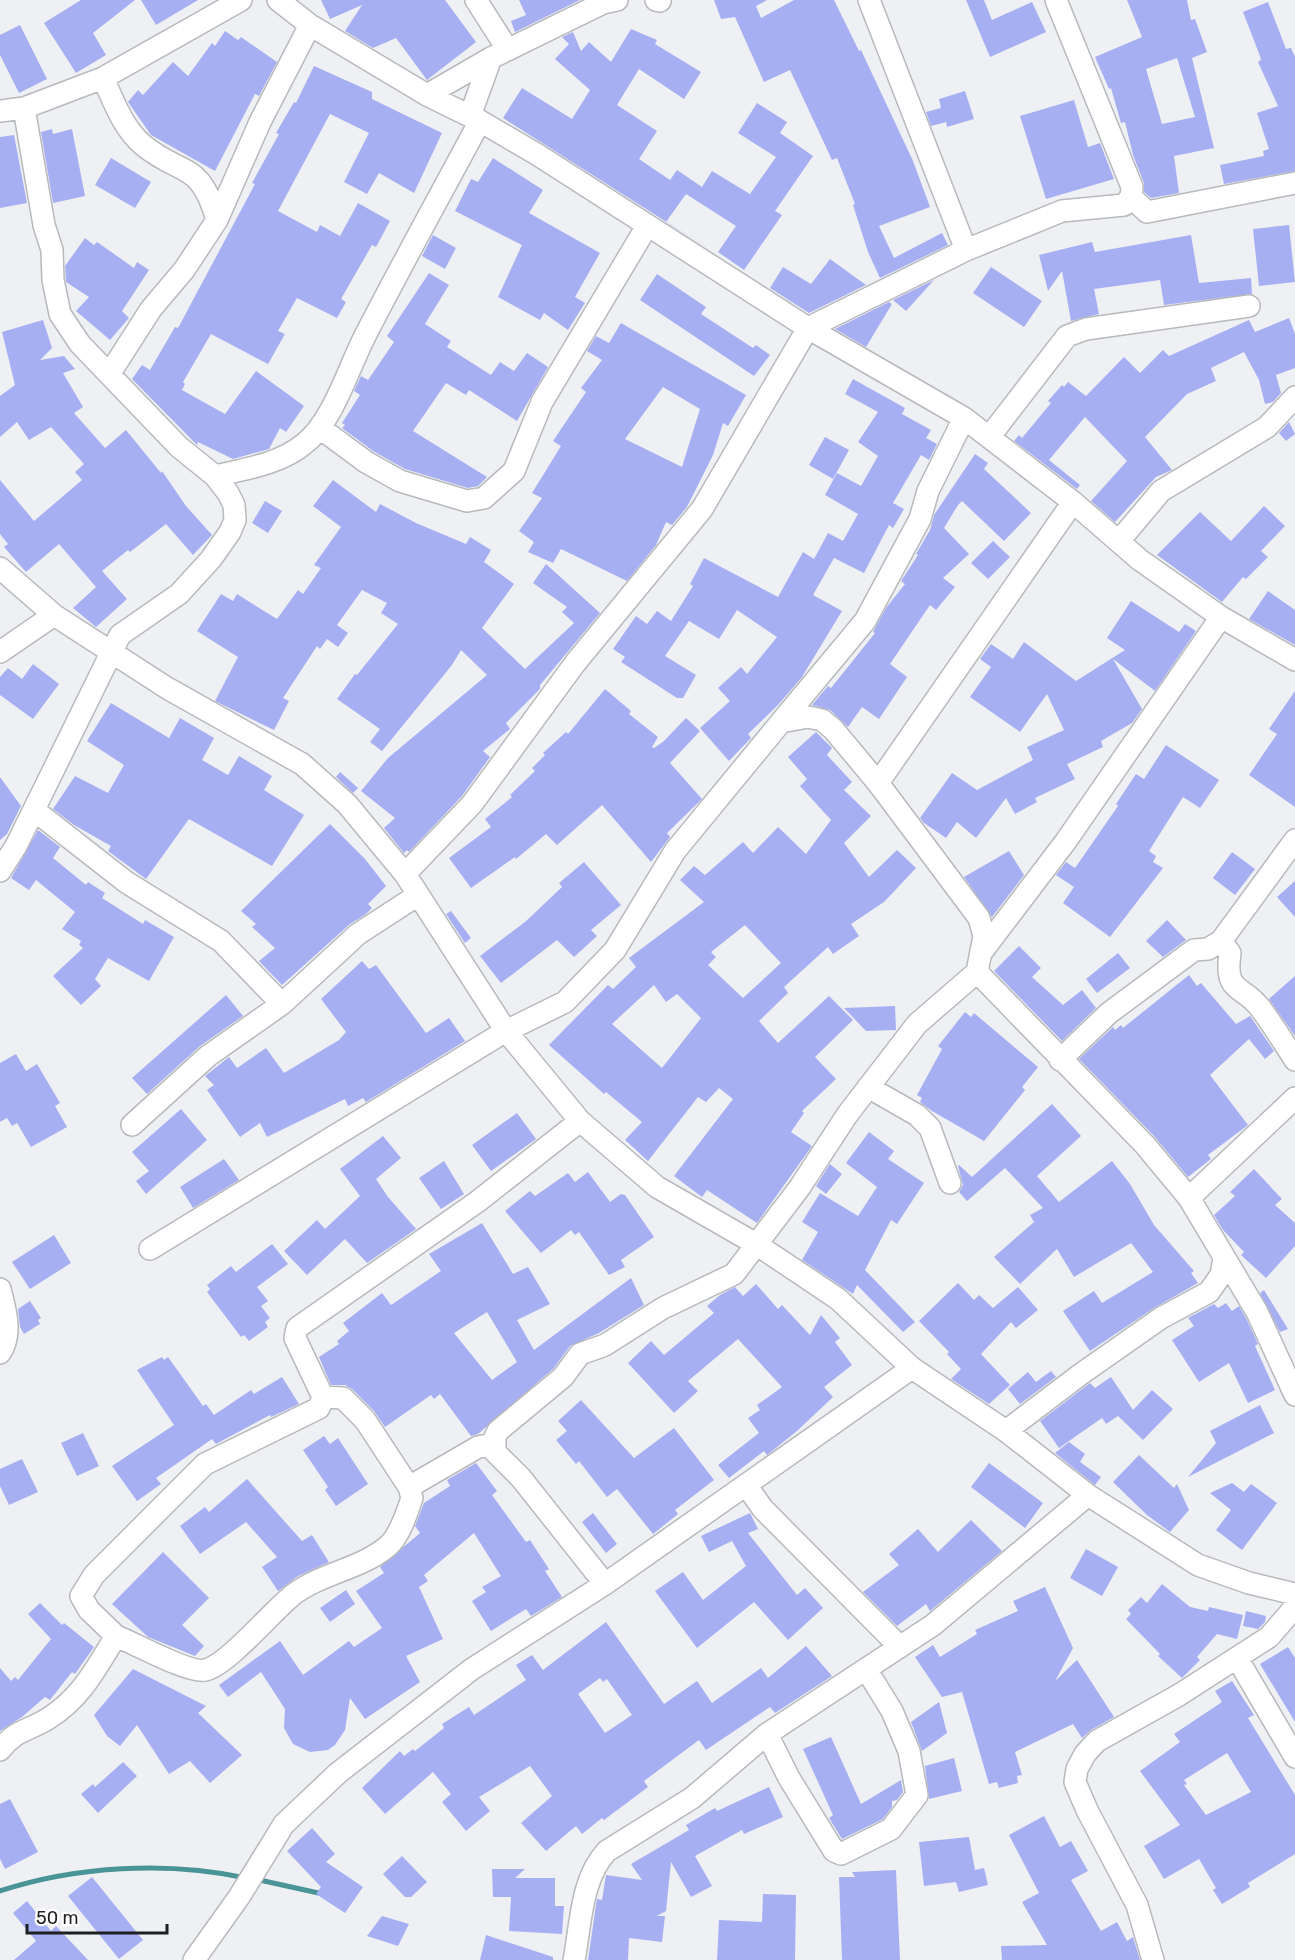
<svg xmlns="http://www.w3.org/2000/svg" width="1295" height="1960" viewBox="0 0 1295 1960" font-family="Rubik,sans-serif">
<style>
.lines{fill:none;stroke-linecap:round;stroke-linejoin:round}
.stream{stroke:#499496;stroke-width:5}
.building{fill:#a7aff3;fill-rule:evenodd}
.minor-casing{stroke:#b8b9bd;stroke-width:24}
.minor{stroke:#fff;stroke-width:21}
</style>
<rect width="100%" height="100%" fill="#eff0f3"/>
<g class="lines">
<path class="stream" d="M255 1879 323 1894
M0 1891C76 1866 167 1861 246 1878"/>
</g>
<path class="building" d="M81 0H135L93 33 106 55 76 73 44 23Z
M141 0H198L156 25Z
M321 0H445L476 42 427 80 396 38 373 48 345 31 362 5 330 19Z
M519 0H580L515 32 511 21 526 15Z
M714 0H767L756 6 761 18 794 0H834L859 51 861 50 913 161 930 207 879 226 894 258 942 233 948 245 880 278 868 252 853 205 855 204 837 158 832 160 790 70 764 82 735 17 721 19Z
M966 0H984L992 20 1032 2 1046 32 990 57Z
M1127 0H1187L1191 20 1195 19 1207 52 1192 58 1214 148 1174 156 1179 193 1151 198 1144 192V183L1133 155 1125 122 1121 123 1111 88 1109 89 1095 57 1142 37ZM1177 58 1195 117 1162 124 1146 69Z
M1268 2 1286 49 1291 48 1295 57V171L1224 184 1220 165 1264 156 1263 151 1269 149 1257 113 1278 106 1258 62 1261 60 1260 56 1243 12Z
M20 25 47 79 19 93 0 55V35Z
M631 29 657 40 655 44 701 72 684 99 639 69 617 105 657 131 639 159 670 180 677 170 702 187 712 171 750 194 776 157 738 133 757 103 787 122 780 133 813 156 775 211 782 215 744 270 718 252 736 226 686 194 666 222 709 249 503 118 522 88 572 119 590 90 555 59 569 44 562 37 573 32 581 51 589 42 611 62Z
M225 31 238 40 241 37 277 62 259 96 255 94 215 171 151 135 128 102 138 90 143 95 173 62 188 76 212 43 215 46Z
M314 66 372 92V99L442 133 414 193 379 173 367 194 344 182 369 133 330 114 278 211 317 232 320 225 340 236 358 203 390 221 376 247 372 245 341 299 346 302 337 318 297 298 278 331 285 334 268 364 211 334 183 382 185 384 182 390 225 414 256 371 304 406 286 432 280 428 269 449 233 459 198 442 197 445 132 379 142 365 150 370 175 327 178 328 255 184 252 183 279 134 276 133 294 102 296 103Z
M965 91 974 119 947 127 946 122 931 126 926 112 941 108 939 99Z
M1074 100 1088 147 1100 143 1114 179 1046 199 1020 116Z
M52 129 53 134 72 129 85 196 53 203 41 132Z
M14 135 27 203 0 208V137Z
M111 158 151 182 135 208 95 185Z
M493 158 543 190 529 213 600 253 575 297 585 303 568 330 544 313 540 320 498 297 522 245 455 211 471 179 478 182Z
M1289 225 1295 282 1259 286 1253 229Z
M433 235 456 248 445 269 422 256Z
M1191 235 1199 283 1251 278 1252 294 1164 305 1160 280 1094 289 1099 314 1071 321 1062 271 1048 291 1039 255 1092 242 1095 252Z
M85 238 94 245 97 242 134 268 137 262 149 270 122 311 129 318 110 340 76 311 89 297 66 282 65 266Z
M830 259 866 285 809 313 770 288 783 267 811 284Z
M991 267 1042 301 1024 327 973 293Z
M429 273 449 285 425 324 451 341 447 347 491 375 500 362 514 371 527 353 548 367 517 421 469 390 466 395 446 383 413 431 487 477 478 486 468 488 405 469 373 451 342 428 345 425 342 423 360 395 354 391 361 376 368 380 394 342 387 336Z
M657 274 706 307 701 314 753 348 756 345 770 355 754 376 640 300Z
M934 280 906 311 893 300Z
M889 302 892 304 866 347 835 329Z
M1289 318 1295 334V368L1276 375 1281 393 1273 402 1265 404 1259 380 1244 352 1211 368 1216 381 1187 394 1145 437 1172 470 1156 477 1115 522 1091 501 1127 461 1085 417 1049 460 1080 485 1077 489 1014 441 1019 435 1022 438 1051 403 1048 401 1062 385 1064 387 1068 382 1086 396 1124 357 1140 373 1163 350 1169 356 1249 320 1255 332Z
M43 320 52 348 40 360 64 356 75 369 63 373 83 407 74 413 105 448 126 430 161 473 162 471 186 506 212 535 193 555 166 524 130 552 128 550 102 571 127 599 96 627 73 608 96 587 59 544 26 572 4 547 8 544 0 534V480L34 521 82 480 75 472 84 464 51 427 29 440 17 422 0 437V396L15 385 2 332Z
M621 323 746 395 728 426 723 423 713 455 687 507 672 525 666 522 656 545 627 581 561 549 553 563 528 552 534 542 519 531 542 498 532 493 561 446 553 441 586 392 581 388 602 360 587 351 596 336 609 343ZM663 387 700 409 682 467 625 439Z
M853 379 905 408 902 414 931 430 926 438 937 444 929 460 921 455 893 503 904 509 893 528 889 525 864 573 834 558 813 595 842 611 802 677 778 705 748 734 751 738 729 761 700 728 730 701 718 688 741 667 747 674 777 637 737 610 719 639 689 621 665 656 696 675 683 698H677L621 662 625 657 613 649 636 616 647 624 657 611 671 621 693 586 690 584 704 558 778 597 803 552 814 559 828 533 843 541 858 514 825 495 837 473 861 486 878 456 858 442 878 412 845 394Z
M1289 422 1295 434 1286 441 1279 433Z
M825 437 849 450 833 479 809 465Z
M975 454 988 463 984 469 1031 513 1004 541 962 501 958 505 944 528 969 554 943 578 955 587 936 610 930 605 890 664 907 677 879 719 862 707 848 727 830 710 812 705 828 686 831 688 875 633 873 632 886 608 905 584 901 581 918 555 916 554 930 530 934 515Z
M333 480 376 512 380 504 416 523 466 544 470 537 491 550 484 562 514 584 482 628 525 669 574 623 562 612 567 607 533 583 546 564 600 613 540 685V689L506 723 510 729 483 751 490 757 462 796 409 852 407 850 404 853 384 828 395 818 361 791 388 758 487 675 461 650 452 665 382 751 370 742 380 729 337 699 355 674 357 675 398 624 381 613 387 603 362 590 337 625 348 633 338 647 327 639 320 649 317 646 283 698 289 701 274 730 215 701 238 657 197 631 221 594 233 601 237 594 277 619 298 590 303 594 321 568 314 565 341 527 313 506Z
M265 501 282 511 268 533 252 523Z
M1264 506 1285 526 1261 551 1268 557 1246 579 1243 577 1222 602 1157 555 1200 512 1231 541Z
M993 541 1010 557 988 579 971 563Z
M1268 591 1295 610V645L1249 619Z
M1131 601 1179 632 1185 624 1196 631 1155 691 1113 659 1142 709 1132 723 1101 741 1103 747 1067 764 1075 779 1035 798 1037 802 1015 814 1006 798 976 838 957 822 946 838 924 823 920 818 952 773 977 790 1033 760 1027 747 1064 730 1047 694 1020 732 970 697 991 667 980 659 991 644 1013 659 1024 642 1076 681 1125 650 1107 638Z
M33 664 59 684 33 719 0 695V677L8 668 22 679Z
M605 689 631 711 629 714 658 737 652 747 654 748 664 741 686 718 700 731 670 763 702 799 667 833 670 837 651 862 602 805 557 845 546 834 516 859 515 857 471 888 449 858 491 827 485 819 512 797 510 795 535 771 532 768 545 755 543 753 566 732 568 734Z
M1295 691V807L1249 775 1277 734 1269 729Z
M111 703 169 738 180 718 214 738 202 760 228 775 239 756 272 776 264 790 304 815 272 866 189 819 146 879 108 851 111 846 74 825 53 809 75 776 108 793 124 765 87 741Z
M816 732 832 748 827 755 852 782 844 790 871 816 844 843 869 877 897 850 916 868 884 902 851 924 859 936 833 954 828 947 784 987 788 993 759 1021 778 1043 829 996 853 1020 815 1057 836 1079 802 1111 804 1113 791 1132 812 1146 757 1223 707 1190 702 1197 674 1176 733 1099 719 1088 706 1102 698 1097 648 1161 625 1140 642 1122 606 1092 604 1094 549 1045 608 985 613 989 636 967 629 958 704 902 680 880 694 866 705 875 743 842 753 853 778 827 806 854 831 820 800 786 807 779 788 757ZM745 925 781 963 743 998 708 965 716 957 711 952ZM654 985 666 1002 677 994 701 1018 662 1068 612 1024Z
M1166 745 1219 780 1200 808 1183 797 1149 851 1156 856 1153 862 1163 868 1110 937 1063 903 1074 887 1056 875 1066 862 1075 868 1118 806 1116 804 1136 774 1144 779Z
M340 772 358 788 353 793 336 777Z
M0 777 21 806 7 834 0 840Z
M330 824 365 859 386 886 368 904 372 908 366 914 350 924 282 985 259 961 275 948 252 927 256 924 241 911Z
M38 830 60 847 53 858 86 885 88 882 105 893 102 898 143 924 145 920 174 937 149 981 108 958 95 979 101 986 81 1005 53 976 83 948 79 945 81 941 62 929 75 912 36 880 29 890 11 878Z
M1009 851 1024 875 992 917 964 877Z
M1232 852 1255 869 1235 895 1213 878Z
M584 862 621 905 591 930 597 936 574 957 557 940 501 983 480 956 525 922 562 887 559 883Z
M1295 881V917L1277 897Z
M451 911 471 938 465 943 446 914Z
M1167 920 1186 940 1163 957 1146 941Z
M1019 946 1041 968 1032 977 1063 1005 1082 990 1096 1008 1062 1041 994 971Z
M1118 953 1130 968 1097 993 1086 979Z
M362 961 369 969 376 965 426 1033 449 1018 465 1041 366 1102 363 1098 348 1106 345 1099 267 1137 260 1123 240 1137 207 1090 214 1085 205 1076 229 1057 237 1068 266 1048 284 1073 339 1040 346 1032 321 999Z
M1189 975 1197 986 1201 983 1236 1024 1250 1016 1274 1051 1265 1059 1249 1039 1210 1075 1248 1125 1208 1155 1211 1159 1188 1177 1154 1136 1079 1059 1113 1027 1115 1030 1121 1025 1123 1028Z
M1295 976V1036L1269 999Z
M226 995 243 1016 200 1046 147 1094 132 1078Z
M895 1006 896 1030 866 1031 844 1008Z
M965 1012 971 1017 974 1013 1038 1067 1022 1087 1025 1090 984 1141 932 1111 920 1102 922 1098 917 1095 942 1049 938 1046Z
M16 1054 26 1071 37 1064 60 1103 55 1106 67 1127 31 1147 17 1123 12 1126 7 1118 0 1122V1063Z
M1052 1104 1081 1136 1037 1176 1059 1202 1112 1161 1130 1184 1154 1225 1194 1271 1191 1273 1198 1283 1154 1308 1090 1351 1063 1311 1094 1291 1102 1303 1153 1272 1131 1243 1074 1277 1057 1249 1020 1284 994 1257 1034 1222 1030 1215 1043 1208 1005 1168 967 1201 959 1192 963 1185 958 1166 959 1165 972 1177Z
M181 1109 207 1140 146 1194 136 1181 149 1171 132 1152Z
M517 1113 536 1139 491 1171 472 1145Z
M869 1132 894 1151 888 1159 924 1183 897 1224 891 1220 865 1270 915 1322 903 1332 857 1285 853 1294 802 1260 818 1232 802 1222 820 1193 858 1216 877 1187 846 1163Z
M383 1136 401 1158 376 1179 388 1197 416 1229 367 1263 345 1239 307 1275 284 1251 317 1220 325 1229 360 1196 340 1169Z
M224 1159 239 1180 193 1208 180 1187Z
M444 1161 464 1194 441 1209 419 1178Z
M830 1164 842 1174 826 1194 816 1186Z
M1254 1169 1282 1199 1275 1205 1295 1223V1246L1266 1278 1241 1255 1244 1252 1223 1230 1214 1215 1235 1196 1230 1192Z
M588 1172 610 1202 621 1194 625 1195 654 1237 621 1260 625 1267 609 1275 579 1232 575 1235 571 1230 541 1253 505 1211 530 1191 535 1196 568 1173 575 1182Z
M482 1223 513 1274 528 1267 550 1304 517 1320 534 1350 631 1278 644 1305 599 1333 570 1346 554 1368 478 1434 471 1436 440 1394 434 1399 431 1395 385 1427 374 1411 352 1389 345 1385H331L319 1357 339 1344 337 1341 349 1331 343 1323 382 1293 391 1305 441 1271 429 1254ZM487 1312 517 1362 492 1380 454 1333Z
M54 1235 71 1263 30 1289 12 1262Z
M272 1244 288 1264 257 1287 268 1301 261 1306 270 1318 265 1322 268 1327 249 1341 244 1335 241 1337 207 1292 210 1289 207 1285 231 1266 236 1272Z
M958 1283 974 1300 979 1295 993 1308 1018 1287 1038 1310 1016 1328 1011 1322 981 1354 1010 1385 989 1404 951 1379 961 1369 947 1354 949 1352 919 1321Z
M756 1284 778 1309 782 1305 810 1335 821 1315 840 1338 835 1342 852 1365 824 1387 833 1397 797 1431 767 1455 764 1451 729 1478 718 1465 759 1433 748 1418 760 1410 757 1405 782 1387 738 1339 688 1381 698 1391 674 1413 628 1363 651 1341 664 1355 714 1313 707 1306 720 1295 735 1287 743 1296Z
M1264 1290 1288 1329 1280 1332 1260 1293Z
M30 1301 41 1318 38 1320 40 1324 24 1334 20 1327 18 1309Z
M1226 1303 1232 1311 1239 1306 1246 1318 1258 1344 1255 1346 1275 1390 1248 1403 1229 1363 1199 1382 1172 1340 1194 1326 1188 1318 1214 1304 1218 1308Z
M162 1357 164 1360 168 1357 203 1406 206 1404 214 1415 251 1390 254 1394 282 1377 299 1404 271 1417 270 1415 216 1444 212 1439 156 1478 161 1484 137 1501 112 1466 174 1425 137 1370Z
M1051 1371 1056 1377 1020 1404 1008 1389 1028 1372 1036 1382Z
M1111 1377 1133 1410 1152 1390 1173 1409 1143 1440 1118 1416 1106 1424 1102 1418 1059 1448 1040 1421 1090 1383 1095 1388Z
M581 1400 634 1458 674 1428 714 1480 675 1510 678 1514 653 1534 617 1489 607 1497 579 1461 576 1464 556 1440 567 1431 558 1421Z
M1260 1405 1274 1433 1188 1477 1216 1443 1210 1431Z
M83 1433 99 1466 77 1476 61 1443Z
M324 1436 330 1444 338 1438 368 1484 336 1506 325 1490 328 1487 303 1450Z
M1069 1442 1085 1454 1080 1462 1101 1477 1095 1485 1055 1453Z
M1139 1455 1174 1488 1177 1484 1189 1510 1170 1532 1147 1515 1113 1482Z
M22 1459 38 1492 9 1505 0 1486V1469Z
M476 1463 497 1491 492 1495 526 1542 530 1540 549 1569 545 1571 562 1597 531 1616 526 1609 491 1631 472 1601 486 1592 482 1587 501 1576 474 1533 424 1575 428 1581 419 1587 443 1639 406 1656 420 1682 365 1719 350 1698 345 1730 335 1745 328 1750 310 1752 293 1744 284 1728 285 1709 261 1672 228 1697 219 1685 280 1641 303 1675 349 1641 354 1647 382 1628 356 1591 384 1573 380 1567 420 1533 415 1526 424 1503 450 1486 447 1480Z
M989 1463 1043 1503 1025 1528 971 1487Z
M247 1479 302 1541 312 1535 329 1562 298 1576 278 1591 262 1567 277 1557 246 1522 200 1554 180 1526 205 1507 209 1512Z
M1232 1483 1244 1492 1251 1484 1277 1503 1242 1550 1216 1530 1231 1510 1210 1493Z
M593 1513 617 1544 606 1553 582 1522Z
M750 1513 758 1529 748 1533 797 1595 805 1588 823 1608 788 1640 754 1602 697 1648 655 1591 683 1572 703 1600 746 1566 732 1541 709 1552 701 1536Z
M971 1520 1002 1551 930 1611 926 1604 897 1626 863 1592 899 1565 889 1554 918 1529 938 1552Z
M1086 1549 1118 1567 1102 1596 1070 1578Z
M163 1552 209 1598 182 1625 204 1646 195 1656 148 1637 112 1604Z
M1162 1584 1190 1607 1208 1611 1209 1607 1243 1615 1237 1639 1217 1634 1197 1657 1200 1660 1182 1678 1158 1656 1160 1654 1126 1619 1131 1614 1128 1610 1141 1597 1147 1603Z
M1045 1587 1073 1648 1055 1681 1077 1660 1114 1717 1091 1730 1082 1738 1073 1724 1015 1752 1022 1775 1017 1776 1018 1783 999 1788 997 1782 989 1784 962 1692 942 1697 915 1657 933 1645 940 1657 977 1634 975 1630 1018 1611 1013 1601Z
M346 1590 355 1604 330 1622 320 1608Z
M40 1603 62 1625 64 1623 94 1647 75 1674 72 1672 50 1700 45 1697 22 1717 0 1731V1668L11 1681 15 1677 18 1680 51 1639 28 1614Z
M1246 1611 1266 1616 1265 1622 1258 1629 1243 1626Z
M606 1622 664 1704 697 1681 712 1703 761 1668 768 1678 806 1646 832 1676 775 1713 770 1707 706 1750 699 1740 644 1781 648 1787 604 1820 602 1818 582 1834 576 1826 546 1851 521 1823 552 1796 530 1766 479 1797 490 1811 466 1831 442 1802 451 1794 433 1772 385 1814 362 1788 400 1751 404 1756 413 1749 415 1751 444 1728 442 1724 469 1707 474 1715 526 1680 516 1665 532 1655 543 1670ZM600 1678 603 1682 607 1679 632 1715 605 1733 578 1694Z
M1288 1647 1295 1658V1722L1260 1664Z
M133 1669 206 1706 198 1713 242 1755 210 1783 190 1761 169 1774 137 1725 120 1746 107 1736 94 1715Z
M1232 1681 1254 1715 1248 1718 1295 1795V1854L1248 1883 1250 1887 1222 1904 1213 1890 1216 1888 1199 1859 1164 1879 1144 1846 1180 1825 1140 1771 1180 1742 1174 1734 1222 1702 1215 1691ZM1227 1753 1251 1792 1206 1815 1184 1785 1187 1784 1184 1780Z
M939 1702 947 1733 922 1751 911 1722Z
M831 1737 861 1804 901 1780 903 1792 897 1800 892 1801V1807L883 1819 842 1839 829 1818 833 1815 803 1749Z
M954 1758 962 1791 929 1799 925 1766Z
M123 1762 137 1776 98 1813 81 1794 93 1784 95 1787Z
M769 1787 783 1817 744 1834 742 1830 695 1856 712 1886 691 1897 671 1862 666 1911 657 1916H665L662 1942 629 1938 628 1960H588L596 1905 597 1899 602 1900 606 1875 642 1880 631 1864 689 1830 686 1825 715 1808 717 1811Z
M10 1799 38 1852 5 1869 0 1859V1804Z
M1044 1816 1060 1847 1071 1841 1088 1871 1071 1880 1101 1931 1117 1922 1127 1941 1133 1937 1140 1960H1002L1001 1946 1047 1945 1022 1902 1039 1893 1009 1835Z
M312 1828 335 1854 326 1862 363 1887 345 1913 316 1894 321 1887 287 1851Z
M969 1837 975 1870 984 1868 988 1885 959 1892 956 1882 924 1886 919 1842Z
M402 1856 427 1882 411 1897H405L383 1874Z
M492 1869H525L515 1878H555V1906H564L562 1934 509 1931 511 1897H493Z
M896 1870 900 1960H842L839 1877H855L852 1872Z
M92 1877 143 1940 119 1959 68 1896Z
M763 1894 796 1895 795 1960H717L719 1920 762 1922Z
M27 1901 51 1931 56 1926 88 1960H14L36 1941 13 1913Z
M382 1916 409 1924 398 1946 367 1936Z
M486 1935 553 1957V1960H480Z"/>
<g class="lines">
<defs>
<path id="minor" d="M278 0 310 25 427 95 480 121 538 155 808 328 964 418 1073 502 1140 560 1221 617 1295 660
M476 0 508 50
M656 0 660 1
M869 0 966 250
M1056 0 1132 187 1131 197 1147 212 1295 183
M103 78C114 102 123 128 143 145 182 177 200 160 217 220
M427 95 491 58 603 3 617 0
M0 111 24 108 103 78 241 0
M470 116 491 58
M110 373 151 309 184 270 217 220 260 122 310 25
M320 428 366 462 400 481 467 501 484 498 514 471 542 402 647 226
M990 436 1067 336 1086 329 1249 306
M215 476C245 469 280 464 304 444 333 422 349 366 366 334 403 262 442 192 480 121
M1119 541 1161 491 1267 427 1295 397
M0 568 54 615 167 688 302 764 347 804 405 874 506 1031 580 1121 657 1187 756 1244 838 1299 912 1368 1006 1431 1088 1495 1198 1565 1249 1583 1295 1594
M0 652 54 615
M781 722 865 621 920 519 928 491 964 418
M878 783 1073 502
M34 810 126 882 221 941 282 1004
M0 871 16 846 120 635 179 594 211 559 230 532 235 520 234 505 228 493 215 476 179 447 80 344 60 314 53 280 52 250 44 225 24 108
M405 874 472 804 576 662 702 509 808 328 966 250 1062 211 1124 205 1131 197
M1221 941 1230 953C1224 995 1243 984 1261 1009 1273 1025 1284 1043 1295 1060
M981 953 1066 841 1221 617
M977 972 1145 1145 1189 1198 1257 1312 1295 1395
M1060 1060 1109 1013 1194 950 1208 949 1221 941 1295 840
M868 1087 917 1115 930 1128 950 1183
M132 1125 208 1056 282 1004 358 934 418 895
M1189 1198 1295 1098
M150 1249 506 1031 565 1002 615 950 675 851 781 722 808 717 822 720 833 729 878 783 979 918 984 936 977 972 917 1024 847 1115 800 1187 734 1274 663 1308 605 1345 580 1354 563 1377 498 1431 495 1437V1450
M0 1289C5 1309 13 1334 0 1353
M1006 1431 1081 1374 1161 1318 1209 1292 1221 1275 1224 1258
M746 1485 763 1509 900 1647
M409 1487 478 1447 488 1445 521 1478 605 1584
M116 1636C134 1643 190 1674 205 1670 228 1665 272 1611 294 1594 322 1573 361 1569 388 1546 400 1536 407 1512 412 1498L409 1487 365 1420 343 1398 323 1397
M1237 1658 1295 1757
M767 1734 789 1778 834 1851 841 1854 891 1829 917 1795 909 1751 892 1711 866 1669
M0 1750C16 1729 29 1731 49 1718 82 1697 96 1668 116 1636L89 1610 81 1596 94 1575 205 1464 319 1408 323 1397 295 1338 297 1328 477 1202 580 1121
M194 1960 239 1897 284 1824 338 1773 472 1669 605 1584 912 1368
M574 1960C581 1924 581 1878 607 1851L692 1798 767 1734 933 1625 1088 1495
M1153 1960 1137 1905 1087 1810 1075 1782 1077 1769 1085 1754 1097 1741 1179 1695 1269 1637 1295 1607"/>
</defs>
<use href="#minor" class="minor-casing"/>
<use href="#minor" class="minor"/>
</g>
<path d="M27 1924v9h140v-9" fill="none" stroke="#1e1f20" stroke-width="3"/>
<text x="36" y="1924" font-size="18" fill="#1e1f20" stroke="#ffffff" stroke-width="4.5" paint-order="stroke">50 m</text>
</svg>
